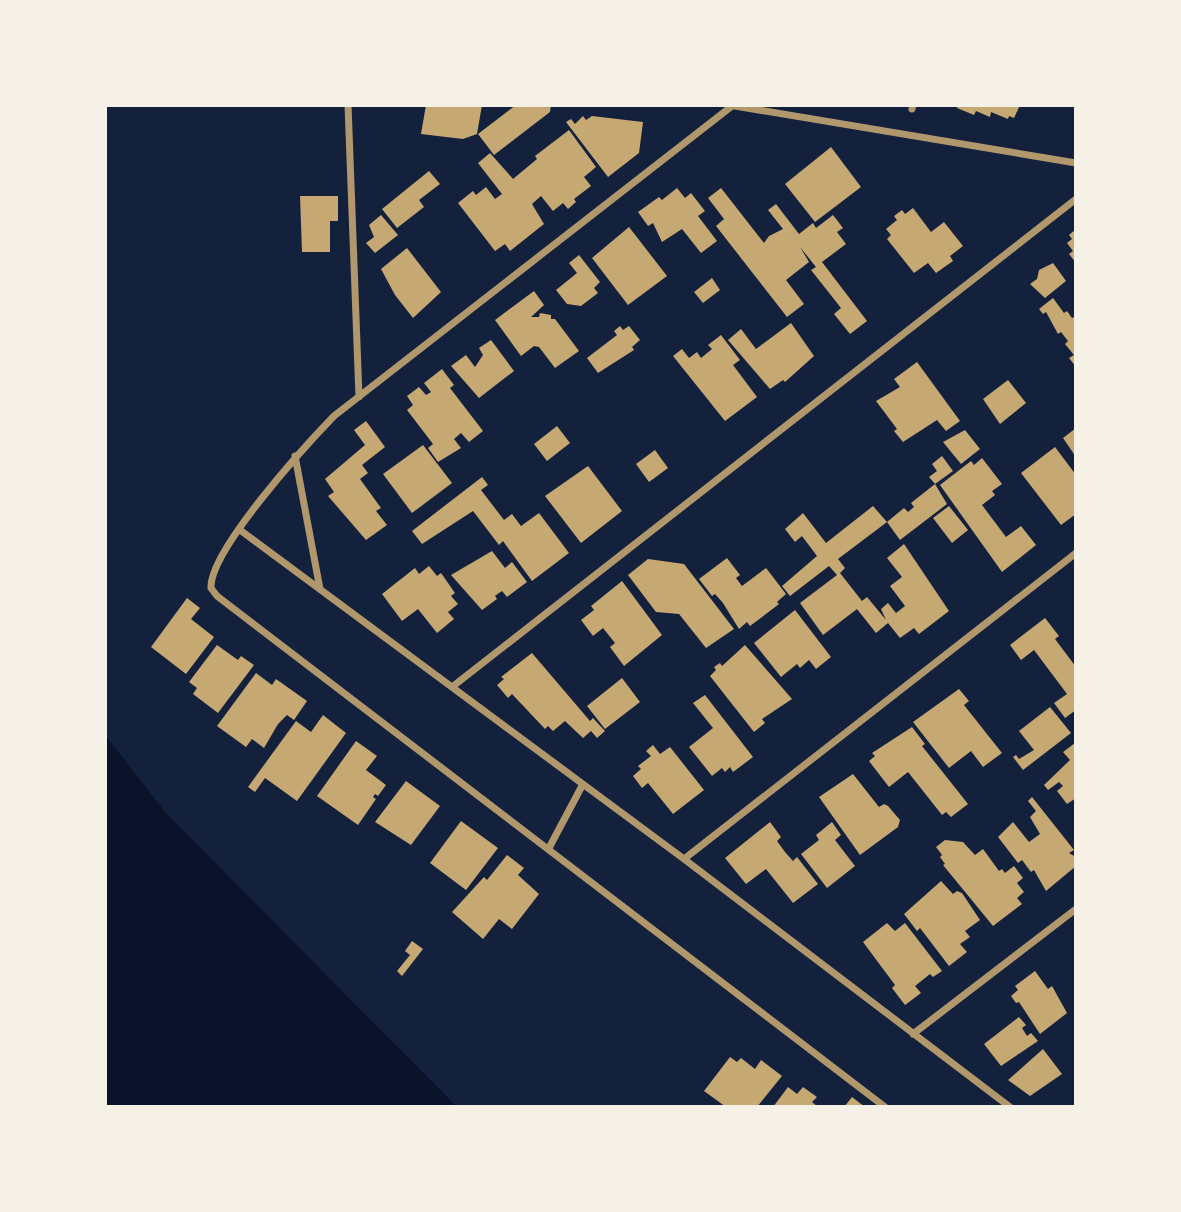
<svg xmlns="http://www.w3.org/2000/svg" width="1181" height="1212" viewBox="0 0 1181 1212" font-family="Jost,sans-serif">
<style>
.water{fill:#0b132b}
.building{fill:#c6a872}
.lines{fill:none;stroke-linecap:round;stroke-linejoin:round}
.minor{stroke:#b1986c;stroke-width:7}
</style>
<rect width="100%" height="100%" fill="#14213d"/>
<path class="water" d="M105 735 166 813 457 1107H105Z"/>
<path class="building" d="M426 105H482L477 134 463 139 421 134Z
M516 105H551L550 112 494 155 478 134Z
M958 105H1020L1014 118 1009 116 1008 119 991 112 990 117 976 111 974 115 957 108Z
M583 116 586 120 592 116 643 122 639 153 608 177 566 122 571 119 575 124Z
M569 130 596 167 584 177 591 186 574 199 576 202 568 209 563 203 553 211 541 196 532 204 544 224 510 251 505 244 495 251 458 203 473 191 476 195 486 187 495 199 502 194 478 163 490 153 513 179 537 159 535 156Z
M831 147 861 187 815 222 785 184Z
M429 171 440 184 419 200 424 207 397 228 382 209Z
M677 188 685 198 691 193 705 211 698 216 717 241 701 253 682 229 662 242 653 223 648 226 638 212 659 197 662 200Z
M721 188 764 243 769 236 783 229 768 210 776 204 799 234 813 223 816 228 833 215 843 228 837 232 846 244 822 262 867 321 850 334 834 314 841 308 811 270 816 267 800 247 809 262 786 280 804 304 787 317 716 226 724 219 708 198Z
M300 196H338V221H330V252H302Z
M913 208 931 232 944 222 963 246 950 256 953 261 936 273 928 263 914 273 887 239 891 235 886 229 897 220 894 216 902 210 905 214Z
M381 215 398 235 375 253 366 243 374 237 369 225Z
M629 227 667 276 628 305 592 258Z
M1076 229V263L1069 254 1073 251 1067 243 1072 239 1069 235Z
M407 248 441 292 413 318 395 295 381 269Z
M579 255 600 282 594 288 598 293 581 306 567 304 556 290 577 273 569 263Z
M1053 263 1066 281 1045 298 1030 284 1037 279 1039 270Z
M712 278 720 290 703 303 694 292Z
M534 291 544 305 531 317H539L540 313 551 315V319H555L579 351 555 368 539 347 534 346 521 356 495 320Z
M1053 298 1064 313 1067 311 1072 318 1076 316V367L1069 358 1074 355 1065 344 1068 341 1061 332 1058 334 1046 312 1043 314 1039 309Z
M791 323 814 356 785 382 783 380 770 389 728 340 741 329 756 349Z
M620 326 623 330 629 326 640 340 632 347 634 350 598 373 587 358 617 335 614 331Z
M721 335 740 360 733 365 757 397 725 421 673 356 682 349 689 358 697 352 701 358 712 349 708 345Z
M491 340 514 371 479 398 451 366 466 355 475 367 483 355 479 348Z
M917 362 960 421 946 431 937 420 903 442 894 431 897 429 876 401 900 387 894 379Z
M442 369 454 385 450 388 483 431 469 442 461 433 454 439 461 448 438 462 428 448 433 444 407 410 413 405 407 396 419 387 426 395 431 392 424 383Z
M1008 380 1026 403 1000 424 983 399Z
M366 421 385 447 362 465 368 473 360 479 381 508 376 511 387 525 366 540 328 496 334 492 325 479 365 445 354 430Z
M557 426 570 443 547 461 534 444Z
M1076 428V457L1063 438Z
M965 430 980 449 961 464 943 442Z
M423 445 452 483 412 513 383 474Z
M1055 447 1076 475V514L1061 525 1021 473Z
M655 450 668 468 649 482 636 464Z
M942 456 953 471 935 484 947 504 900 540 887 522 904 508 908 512 914 507 911 503 935 484 929 477 937 471 932 464Z
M982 458 1002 484 992 491 995 495 982 505 1006 537 1021 526 1036 545 1002 572 940 485 971 461 974 465Z
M588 466 622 511 581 543 545 496Z
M482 477 488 485 481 490 504 520 512 514 521 526 539 513 569 553 532 581 503 541 499 545 473 511 422 544 412 531Z
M873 506 887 522 838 559 845 568 840 573 862 601 867 597 886 620 881 609 888 603 896 613 905 606 890 586 902 577 887 558 904 544 949 611 919 634 914 628 900 638 888 623 876 633 857 609 823 635 800 603 837 575 829 566 790 596 782 586 817 556 802 536 795 542 785 529 803 513 826 543Z
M949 506 968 530 952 543 933 518Z
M492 551 505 568 512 562 527 582 507 597 502 591 499 593 495 596 497 599 482 610 451 575Z
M727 558 740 575 736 578 742 586 766 568 786 594 777 602 779 604 750 626 747 622 739 629 723 603 715 594 712 596 699 579Z
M648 559 684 564 734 629 706 648 679 614 656 612 628 575Z
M429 566 437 576 441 573 455 593 451 596 458 604 448 612 454 619 437 633 418 609 402 621 382 594 415 568 419 574Z
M622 581 662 635 624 666 610 647 615 643 603 628 593 636 581 620 594 610 591 606Z
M187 598 200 608 191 619 214 637 186 674 151 647Z
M795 610 831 657 816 669 809 660 800 668 797 664 781 677 754 643Z
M1045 618 1059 636 1055 639 1076 667V710L1065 718 1054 703 1067 694 1034 650 1021 660 1010 645Z
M217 645 238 660 241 656 254 665 218 713 193 694 197 688 189 682Z
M745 645 792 699 762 719 765 723 754 732 710 676 716 670 714 667 720 663 722 666Z
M532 653 590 721 593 718 605 731 597 738 591 731 583 738 565 721 553 731 548 726 545 729 512 694 508 698 497 685 504 679 501 677Z
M256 673 272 685 276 679 307 701 294 720 287 715 278 724 264 748 252 739 246 747 217 726Z
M622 678 640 702 605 729 587 706Z
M959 689 969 701 964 705 1002 753 983 767 971 751 949 768 913 722Z
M705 695 753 757 733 772 730 767 725 772 722 768 712 776 689 747 713 728 693 703Z
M1050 707 1071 733 1023 770 1013 757 1016 755 1019 759 1034 750 1019 731Z
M323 715 346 733 297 801 265 778 255 792 248 787 296 721 311 732Z
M912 727 925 744 922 746 968 804 951 817 946 812 942 815 908 772 889 787 869 761 875 756 872 753Z
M356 741 377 756 366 770 386 785 378 796 375 794 373 797 376 799 358 825 317 796Z
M1075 743 1076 798 1067 804 1057 791 1063 786 1059 782 1048 790 1044 785 1070 760 1063 752Z
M653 745 660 754 670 747 704 790 673 814 648 783 642 788 633 776 641 769 638 766 651 756 646 751Z
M853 774 879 807 884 804 888 806 900 820 898 827 860 855 819 797Z
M406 781 440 806 411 845 375 822Z
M1032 797 1074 850 1069 853 1076 857V866L1046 891 1034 870 1031 872 1022 860 1018 863 998 837 1013 822 1029 842 1040 834 1030 817 1036 811 1028 801Z
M461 821 498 848 466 890 430 863Z
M770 822 781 837 777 841 785 852 793 861 797 857 818 884 793 903 766 869 746 884 725 858Z
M832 822 841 835 835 840 855 866 827 888 801 854 819 840 816 835Z
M945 840 963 842 975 855 983 849 999 871 1002 869 1005 873 1014 866 1023 878 1017 883 1024 892 1017 898 1022 904 993 926 943 865 945 864 940 857 942 855 936 847Z
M507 855 524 868 518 875 539 894 512 929 499 919 483 939 452 912 484 877 487 880Z
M941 881 953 894 957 891 962 893 980 920 965 931 970 937 960 944 967 952 949 966 920 928 917 931 904 914Z
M887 923 895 931 905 923 942 971 933 977 930 974 915 986 921 993 905 1005 892 988 895 985 863 942Z
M412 941 423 949 402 976 397 971 410 955 405 951Z
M1035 971 1048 989 1052 986 1067 1013 1040 1034 1019 1002 1016 1003 1011 996 1018 990 1015 986Z
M1019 1017 1026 1025 1022 1028 1027 1036 1031 1033 1038 1041 1001 1066 984 1044Z
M1043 1049 1062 1074 1030 1096 1008 1080Z
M730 1057 737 1062 741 1058 755 1069 761 1060 782 1076 757 1107H726L704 1091Z
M788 1087 797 1094 803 1087 817 1097 812 1102 818 1107H773Z
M852 1097 865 1107H844Z"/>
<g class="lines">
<path class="minor" d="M348 105 359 397
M729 105 1076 163
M732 106 334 416C306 445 209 551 211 588L217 596 885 1107
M912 109 913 105
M295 456 320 589
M240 530 684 859 1010 1107
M452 687 1076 199
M549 848 583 784
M684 859 1076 553
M913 1034 1076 909"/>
</g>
<rect width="1181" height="1212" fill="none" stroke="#f6f1e7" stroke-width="214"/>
</svg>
